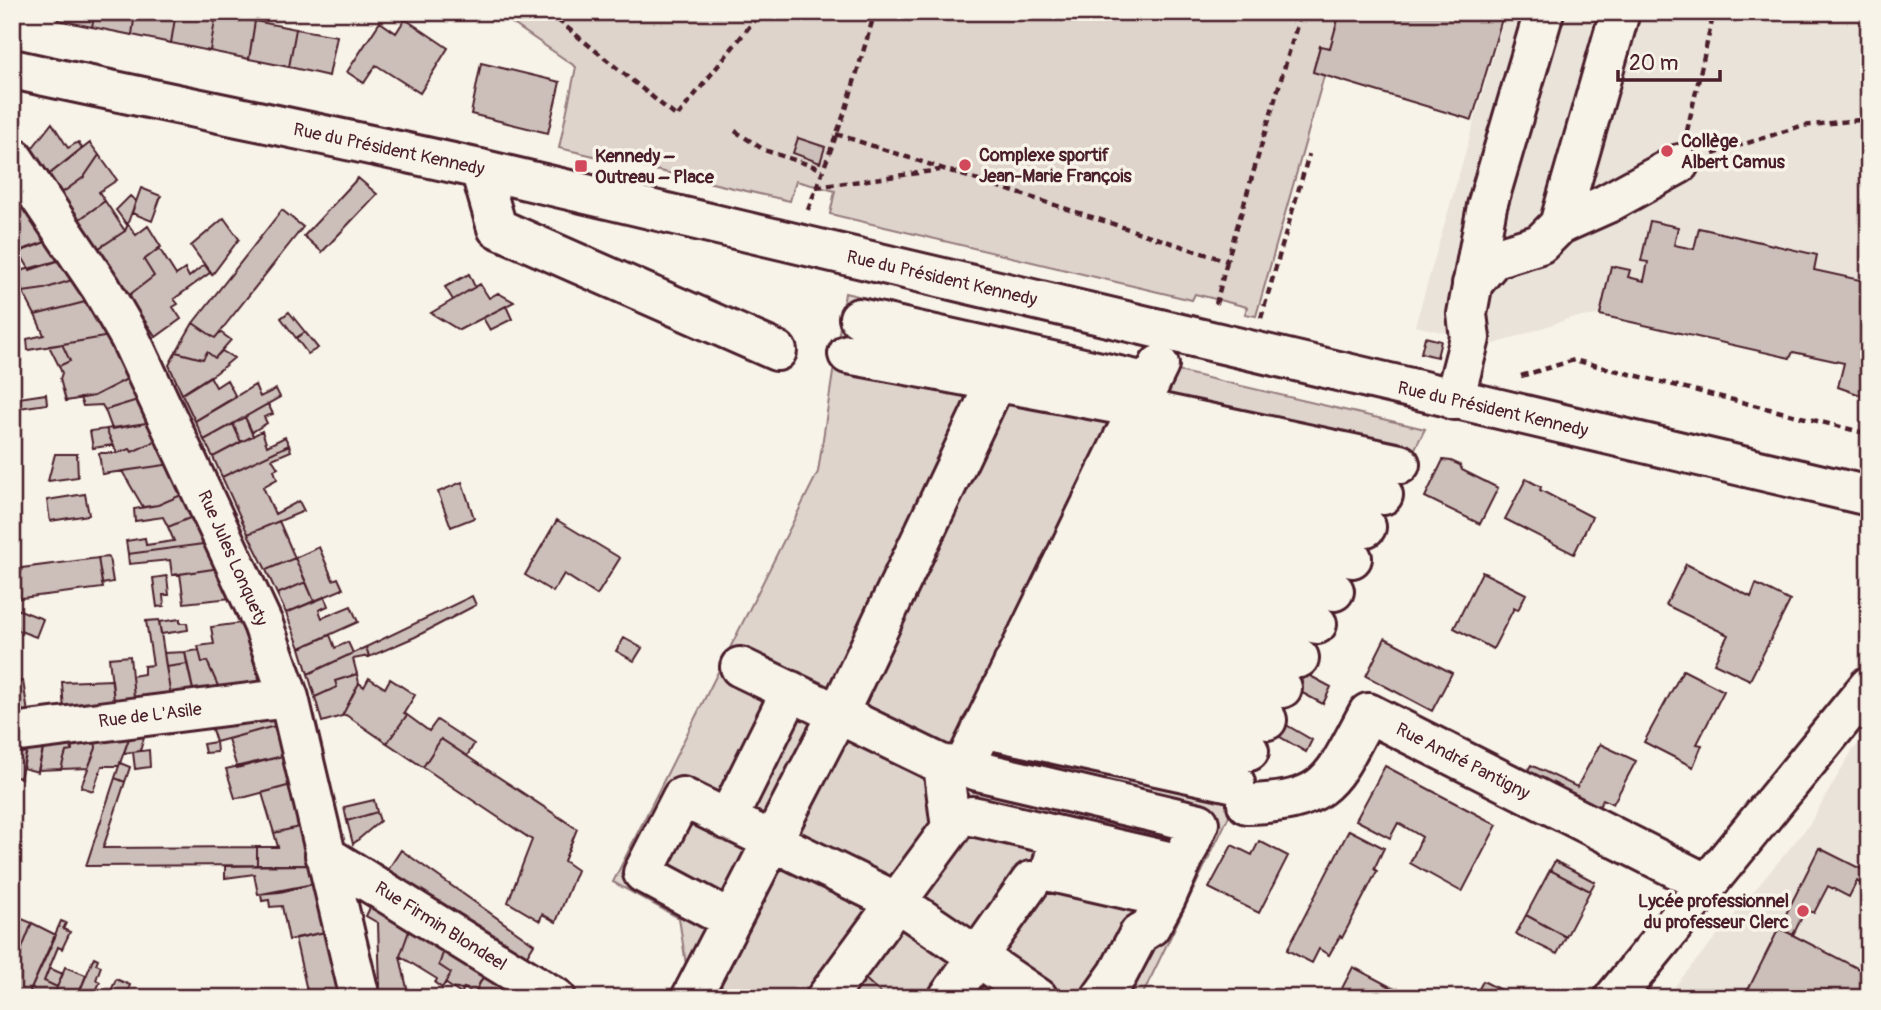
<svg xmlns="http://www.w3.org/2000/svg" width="1881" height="1010" viewBox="0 0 1881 1010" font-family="Pangolin,sans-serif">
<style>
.built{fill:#eae3da}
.green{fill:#ded4cc;stroke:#947a7c;stroke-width:2}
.building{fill:#ccbfb9;stroke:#4a1f2b;stroke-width:2}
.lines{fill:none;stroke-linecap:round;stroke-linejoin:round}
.minor-casing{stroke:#4a1f2b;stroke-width:44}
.major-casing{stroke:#4a1f2b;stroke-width:44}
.path{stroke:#4a1f2b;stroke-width:4.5;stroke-dasharray:7 5;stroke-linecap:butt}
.minor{stroke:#f7f3e8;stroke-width:38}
.major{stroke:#f7f3e8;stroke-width:38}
.poi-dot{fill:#d1495b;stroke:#f7f3e8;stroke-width:2.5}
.labels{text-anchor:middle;stroke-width:7;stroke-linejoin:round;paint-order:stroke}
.poi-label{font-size:18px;font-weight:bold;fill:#4a1f2b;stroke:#f7f3e8;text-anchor:start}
.street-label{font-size:18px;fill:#4a1f2b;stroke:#f7f3e8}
</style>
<rect width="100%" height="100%" fill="#f7f3e8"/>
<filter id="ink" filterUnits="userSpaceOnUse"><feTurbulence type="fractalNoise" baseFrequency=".0143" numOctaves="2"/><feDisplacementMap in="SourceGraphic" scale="14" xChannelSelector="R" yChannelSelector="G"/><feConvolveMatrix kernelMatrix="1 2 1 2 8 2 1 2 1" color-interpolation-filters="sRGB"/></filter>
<g filter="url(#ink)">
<path class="built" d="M1506 12H1869V398L1838 387 1843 363 1793 352 1790 358 1600 315 1571 318 1495 344 1415 326Z
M1869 732V998H1665L1809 825 1852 751Z"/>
<path class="green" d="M496 12H1340L1330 48 1320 46 1313 71 1324 76 1256 316 1245 314 1247 307 1195 294 1192 300 830 214 835 191 796 181 790 201 559 148 576 67Z
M845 293 1425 429 1270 731 1141 998H689L690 991 679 918 613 882 818 472Z"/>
<path class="building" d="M64 12H95L92 27 58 20Z
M95 12H135L132 35 92 27Z
M135 12H176L171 43 132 35Z
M176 12 216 14 210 51 171 43Z
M1340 12H1504L1472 120 1313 72 1320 46 1330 48Z
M216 14 255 21 249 59 210 51Z
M405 19 448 48 420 93 376 65 364 83 347 72 380 22 396 33Z
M255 21 296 29 289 67 249 59Z
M296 29 337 36 329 76 289 67Z
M481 63 560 82 548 133 471 114Z
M52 123 68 148 78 142 82 148 47 176 30 151Z
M798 138 825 147 820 163 793 153Z
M90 143 99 155 84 177 59 195 47 176Z
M99 155 117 180 99 192 105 201 77 221 59 195 84 177Z
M358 178 377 194 322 252 304 236Z
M141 188 161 196 152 221 132 213Z
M20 196 51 240 16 252 12 246V202Z
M130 196 136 201 127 225 116 210Z
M105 201 125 231 96 250 77 221Z
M282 210 303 227 215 338 193 323Z
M224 218 239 239 212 275 191 246Z
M1650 221 1678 227 1674 245 1694 249 1699 228 1817 255 1814 270 1869 282V398L1838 387 1844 363 1793 352 1790 358 1600 315 1611 266 1630 270 1628 277 1644 281 1648 262 1641 261Z
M128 224 136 235 148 226 161 247 144 260 154 276 128 296 96 250 125 231Z
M51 240 64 259 30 270 19 252Z
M159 248 176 275 185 269 189 277 205 264 211 272 174 299 178 304 173 307 181 319 156 337 128 296 154 276 144 260Z
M64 259 75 279 44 289 23 292 13 273Z
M469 274 475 287 453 300 445 287Z
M75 279 89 301 35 315 23 292 44 289Z
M480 284 489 298 498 293 514 302 459 330 431 313Z
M89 301 110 336 28 350 27 339 44 335 35 315Z
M506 306 512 319 490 330 483 318Z
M289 312 305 332 296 338 281 318Z
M193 323 215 338 220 332 231 340 215 358 207 352 203 359 176 352Z
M305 332 318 348 308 354 296 338Z
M110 336 131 377 94 396 66 401 60 379 62 373 59 366 70 361 62 344Z
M1425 337 1441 341 1437 357 1421 353Z
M62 344 70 361 59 366 49 346Z
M222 351 234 358 216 373 182 394 169 365 176 352 203 359 207 352 215 358Z
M210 376 216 387 227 380 236 397 195 421 182 394Z
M131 377 141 399 105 410 102 405 83 406 80 398 94 396Z
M255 385 260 397 276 389 280 397 204 440 195 421Z
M46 394 47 404 12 409V399Z
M141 399 152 422 112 429 105 410Z
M268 404 273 414 264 417 267 423 252 432 245 417Z
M245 417 253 436 241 442 233 424Z
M152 422 160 439 132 452 130 449 117 453 106 429Z
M233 424 241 442 213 457 204 440Z
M106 429 113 445 93 448 90 431Z
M262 431 267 446 285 437 289 445 222 477 213 457Z
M160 439 172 464 102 474 99 453H117L130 449 132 452Z
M289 445 291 451 272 459 278 468 274 470 277 479 263 487 275 514 299 501 304 511 248 534 222 477Z
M55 454H77L78 477 48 481Z
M1443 460 1451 461 1460 465 1462 470 1498 488 1480 524 1425 497Z
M172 464 186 493 158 505 143 507 122 471Z
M1526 479 1541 487 1540 490 1592 517 1574 554 1505 519Z
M462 482 474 518 451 527 438 492Z
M186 493 197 515 168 527 163 517 135 521 134 509 158 505Z
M85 494 89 515 50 521 47 500Z
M197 515 211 543 128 554 126 541 145 538 146 545 174 541 168 527Z
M557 520 620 558 597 595 564 574 553 592 525 575Z
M279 521 295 558 266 570 248 534Z
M211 543 220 568 172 575 170 560 129 564 128 554Z
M319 547 333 580 338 578 343 589 314 601 295 558Z
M109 557 113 582 102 584 98 558Z
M98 558 103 588 13 599 22 568Z
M295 558 306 582 277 594 266 570Z
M1686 564 1751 597 1756 584 1790 601 1750 680 1714 663 1728 635 1666 605Z
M220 568 232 598 184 603 180 574Z
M1482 572 1526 594 1518 610 1514 608 1493 649 1454 628Z
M167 576 169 595H163L164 606 157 607 153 578Z
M306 582 314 601 286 613 277 594Z
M472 596 476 605 415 637 369 657 366 647Z
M325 597 328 606 319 610 322 618 351 606 358 622 300 648 286 613Z
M12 607 43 619 36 637 12 628Z
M180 619V623H187L188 630 161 634 159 622Z
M159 620 172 704 135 708 132 676 144 674V666L153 665 146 621Z
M241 623 260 682 253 691 222 695 207 661 202 663 198 646 214 644 211 627Z
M330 635 335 648 348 642 353 653 308 674 300 648Z
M624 638 642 648 634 661 616 651Z
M1385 638 1452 673 1432 711 1366 676Z
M366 647 369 656 353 659 357 674 335 681 337 687 315 697 308 674Z
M199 650 202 663 207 661 222 695 195 699 185 652Z
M185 652 187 664 166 667 164 653Z
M130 656 135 708 115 710 109 658Z
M187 664 195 699 172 702 166 667Z
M1683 670 1724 691 1697 744 1702 745 1693 767 1644 742Z
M1301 671 1331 687 1323 704 1293 688Z
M357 674 359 683 342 716 322 722 315 697 337 687 335 681Z
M369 678 385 688 390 679 415 695 404 713 407 715 387 743 346 715 342 716 359 683 364 687Z
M112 680 115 710 64 712 62 682Z
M23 681 29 719 12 722V682Z
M271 711 275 726 216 742 210 723Z
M407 715 429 731 437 720 474 744 467 756 441 739 423 767 387 743Z
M1276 719 1312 740 1306 752 1270 731Z
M275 726 283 756 237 768 228 739Z
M133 727 119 766H102L93 791 81 787 96 748 94 728Z
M133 727 146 731 140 751 124 753Z
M94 728 96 748 88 768 61 769 66 752 72 751 70 730Z
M70 730 72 751 66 752 61 769 38 770 47 732Z
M441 739 577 829 564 861 577 870 556 922 542 914 540 921 508 902 532 840 423 767Z
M12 740 28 745 20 778 12 776Z
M29 742 44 746 38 772 23 768Z
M216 742 217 752 205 753 203 744Z
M1600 744 1636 761 1613 804 1603 799 1596 813 1524 777 1531 765 1577 787Z
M149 750 150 767 135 769 133 752Z
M283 756 291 785 246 797 235 798 226 769Z
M120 763 130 767 125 782 115 778Z
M1385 766 1497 825 1462 892 1410 863 1422 837 1398 823 1390 838 1356 820Z
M115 778 125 782 103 848 257 847V865L86 866Z
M291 785 303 826 274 833 262 793Z
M374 800 377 812 347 821 344 807Z
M377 812 380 821 353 844 347 821Z
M303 826 314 865H257V847H278L274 833Z
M1349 830 1384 848 1374 869 1377 871 1342 938 1340 936 1329 955 1319 949 1312 963 1287 950Z
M1259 841 1288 856 1259 913 1209 888 1232 845 1252 855Z
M1819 848 1863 870 1866 874 1861 884 1857 881 1849 897 1828 886 1814 913 1806 909 1793 935 1779 928Z
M401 850 534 944 521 965 384 876Z
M1555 861 1595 882 1590 891 1550 870Z
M314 865 318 883 280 892 258 894 254 874 225 878V866Z
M1550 870 1590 891 1566 937 1526 915Z
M318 883 330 931 289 940 282 906 270 907 269 900 262 901 261 894Z
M374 899 413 920 400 956 409 998H383L380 988 378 923 366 916Z
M12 915 32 923 12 974Z
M1526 915 1566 937 1557 954 1516 934Z
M413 920 447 941 439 965 451 973 442 988 435 983 437 979 400 956Z
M61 921 66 923 63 929 70 932 62 949 58 947 44 981 57 987 53 998H27Z
M32 923 56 935 27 998H12V974Z
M1779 928 1869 974 1868 998H1744Z
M330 931 345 998H303L308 995 295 938Z
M447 941 488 967 474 994 464 988 461 994 445 983 451 973 439 965Z
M94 957 98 959 96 964 101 966 96 980 100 982 93 998H77Z
M65 967 86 975 77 998H53Z
M488 967 504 977 496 998H475V993Z
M1353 967 1406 995 1405 998H1337Z
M49 968 63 974 57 987 44 981Z
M860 974 886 998H844Z
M504 977 520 988 517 998H496Z
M116 979 130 985 125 998H108Z
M1483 981 1516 998H1474Z"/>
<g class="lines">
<defs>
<path id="minor" d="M12 156 101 288 130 338 263 624 289 698 360 998
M480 169 497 228 777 351
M1559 225 1606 204 1679 164
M1472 284 1494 258 1540 244 1559 225 1620 12
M859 318 1150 383
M848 354 1138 408 1400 464
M1454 400 1470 338 1467 314 1487 206 1544 12
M1123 438 1383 495
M1107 471 1366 527
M1092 502 1352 558
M1077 534 1334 591
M1060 568 1317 624
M1044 601 1299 658
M1029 632 1282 688
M1013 664 1267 720
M740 667 838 714 1010 352
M999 693 1249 751
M982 728 1235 783
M12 733 289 698
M964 766 978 771 1199 823 1181 864 972 816
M1247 804C1330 802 1332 779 1368 713L1707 884
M727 820 791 691
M1059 836 1051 872 1166 898 1181 864
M325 855 556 998
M731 920 643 873 682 797 897 902 1038 998
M691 998 838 714 943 765 964 766 1159 365
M826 998 951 828 943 765
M948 998 1031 881
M1101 998 1118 974 1139 934 1150 927 1166 898
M1614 998 1869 686"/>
<path id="major" d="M12 69C168 103 325 134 480 169 944 275 1405 390 1869 496"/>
</defs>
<use href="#minor" class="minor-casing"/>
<use href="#major" class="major-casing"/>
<path class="path" d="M548 12 677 117 761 12
M735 131 764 150 822 169
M1687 131 1714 12
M836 134 1227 261 1301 12
M1713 154 1801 126 1869 119
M816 187 940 170
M808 210 846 109 875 12
M1216 304 1227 261
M1261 318 1309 154
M1521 376 1574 360 1869 434"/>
<use href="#minor" class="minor"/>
<use href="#major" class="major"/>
</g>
</g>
<g class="poi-dot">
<circle cx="1667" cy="151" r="7"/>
<circle cx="965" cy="165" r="7"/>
<rect x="574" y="159" width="14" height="14" rx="3.5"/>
<circle cx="1803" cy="911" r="7"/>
</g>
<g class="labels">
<g class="poi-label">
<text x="1681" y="147">Collège<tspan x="1681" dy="21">Albert Camus</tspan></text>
<text x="979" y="161">Complexe sportif<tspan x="979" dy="21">Jean-Marie François</tspan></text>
<text x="595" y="162">Kennedy –<tspan x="595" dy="21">Outreau – Place</tspan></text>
<text x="1789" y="907" text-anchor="end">Lycée professionnel<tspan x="1789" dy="21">du professeur Clerc</tspan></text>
</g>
<g class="street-label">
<text transform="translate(389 149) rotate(12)" y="6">Rue du Président Kennedy</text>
<text transform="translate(942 278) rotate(13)" y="6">Rue du Président Kennedy</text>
<text transform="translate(1493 409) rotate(13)" y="6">Rue du Président Kennedy</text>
<text transform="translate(233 558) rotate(66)" y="6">Rue Jules Lonquety</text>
<text transform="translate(150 715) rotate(-7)" y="6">Rue de L'Asile</text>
<text transform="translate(1463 761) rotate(27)" y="6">Rue André Pantigny</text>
<text transform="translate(441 926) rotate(32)" y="6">Rue Firmin Blondeel</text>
</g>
</g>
<rect width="1881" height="1010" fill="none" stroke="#f7f3e8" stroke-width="42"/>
<rect x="21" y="21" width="1839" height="968" fill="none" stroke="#4a1f2b" stroke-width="2.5" filter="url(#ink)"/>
<path d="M1618 70v10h102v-10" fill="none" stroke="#4a1f2b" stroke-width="3.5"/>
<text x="1629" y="70" font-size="21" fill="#4a1f2b" stroke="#f7f3e8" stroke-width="5" paint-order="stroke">20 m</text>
</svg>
